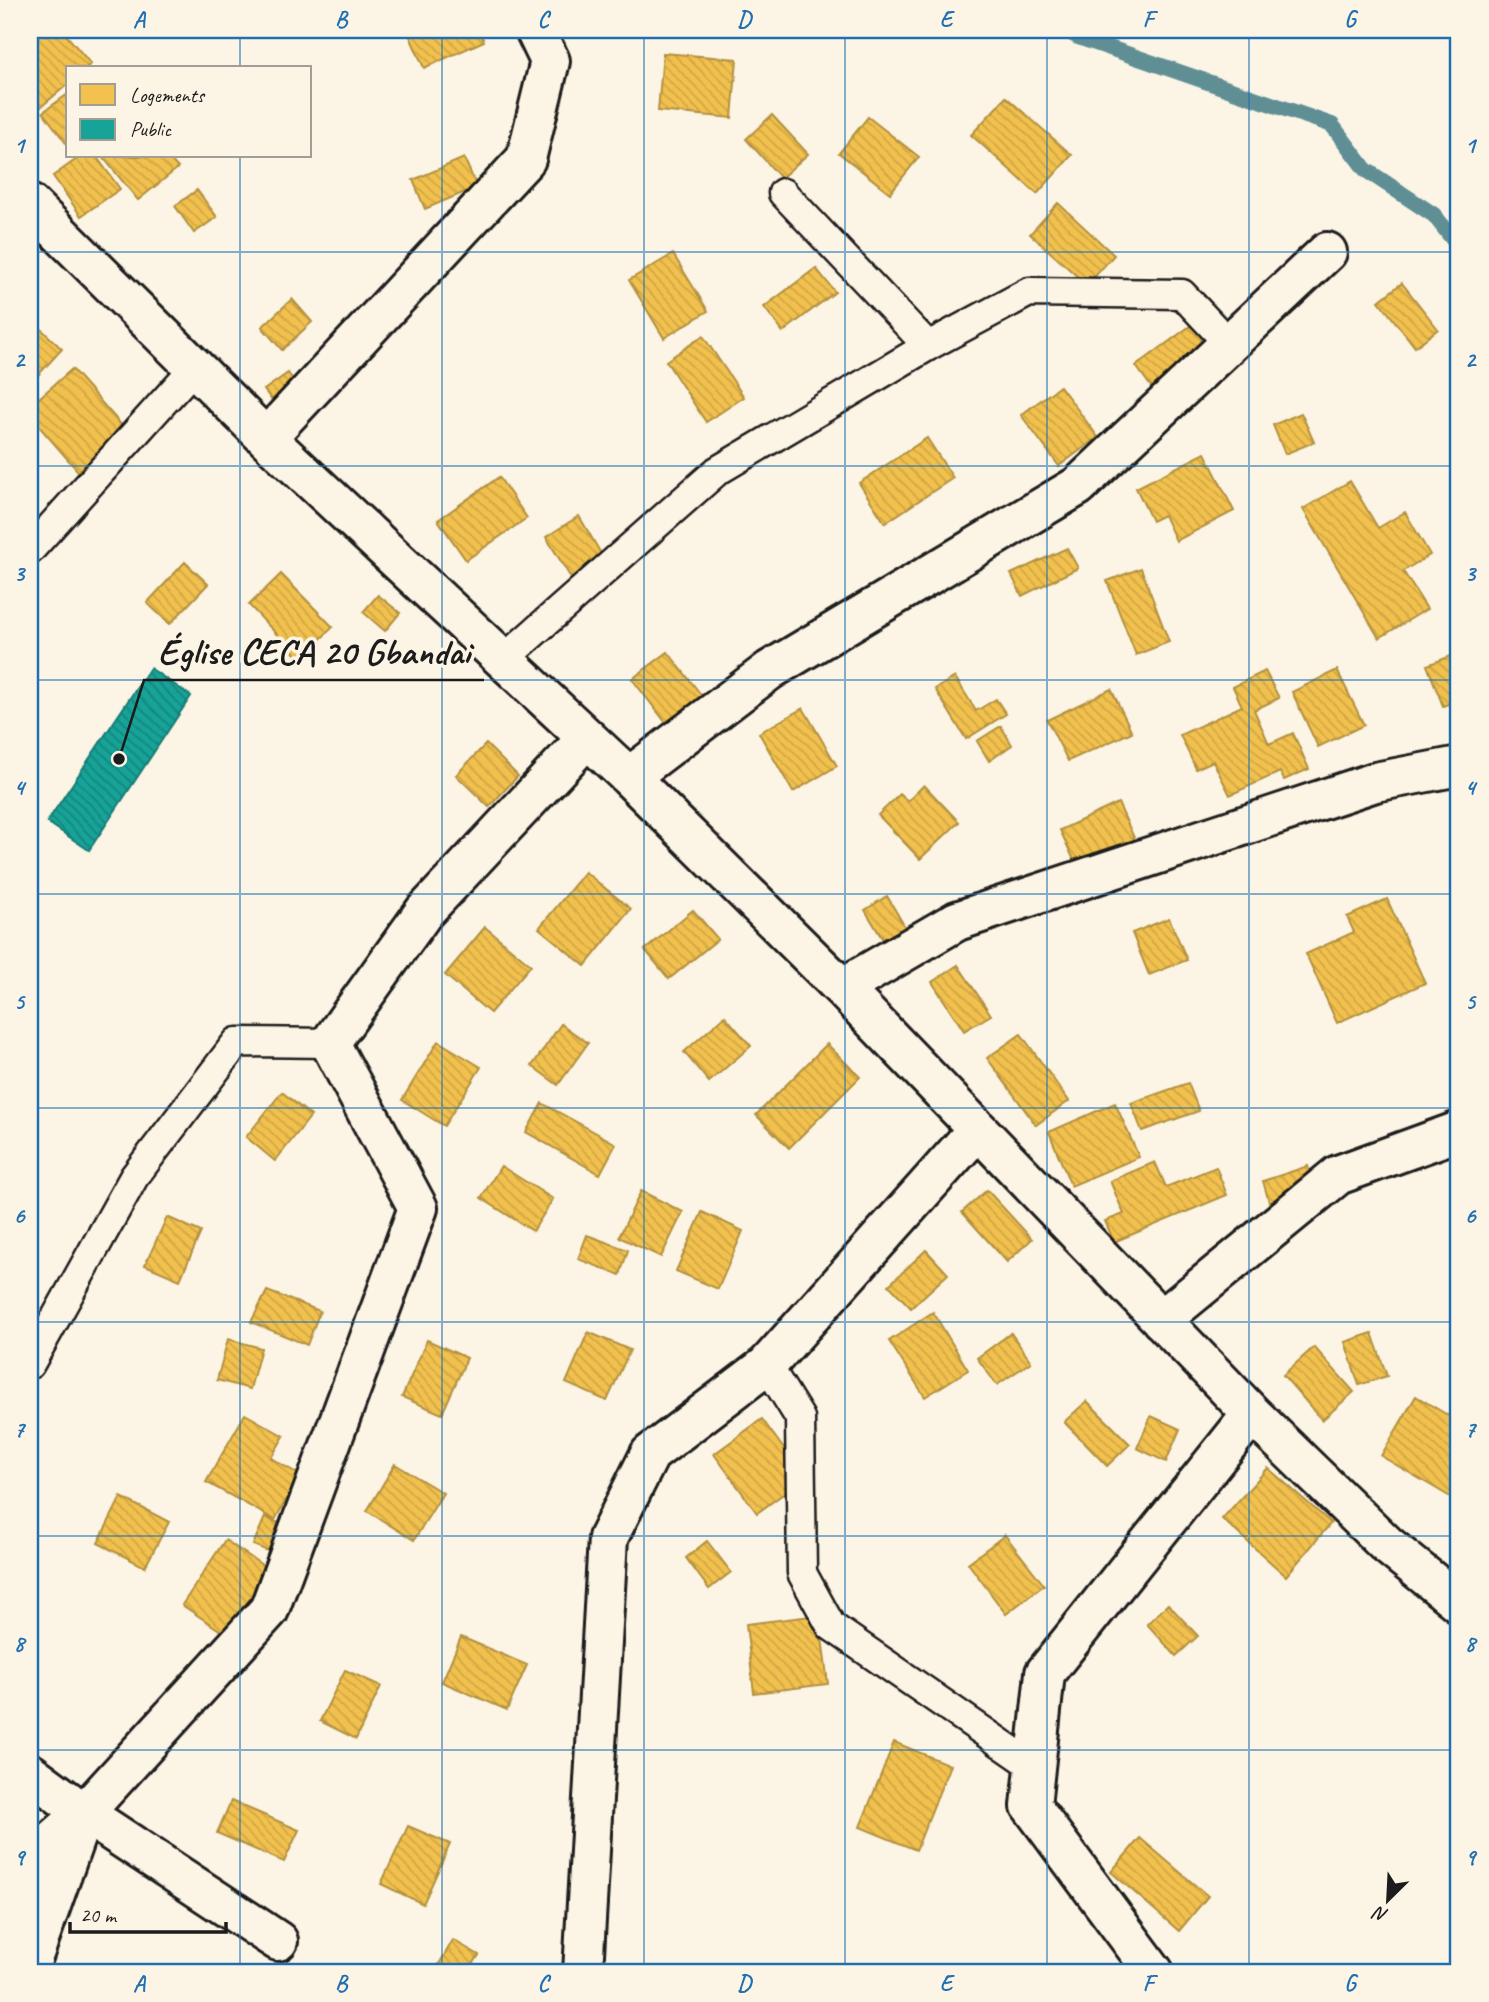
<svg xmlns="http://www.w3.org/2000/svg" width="1489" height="2002" viewBox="0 0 1489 2002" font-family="Caveat,sans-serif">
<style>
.homes{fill:url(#homes-back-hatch);stroke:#b2903f;stroke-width:2}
.public{fill:url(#public-back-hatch);stroke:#187a73;stroke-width:2}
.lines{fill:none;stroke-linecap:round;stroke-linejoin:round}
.stream{stroke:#5f8f95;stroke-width:16}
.service-casing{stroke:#1c1c1c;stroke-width:33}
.minor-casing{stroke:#1c1c1c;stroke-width:44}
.service{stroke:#fcf5e5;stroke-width:28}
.minor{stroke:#fcf5e5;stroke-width:38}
.grid{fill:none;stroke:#1f6fb2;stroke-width:2;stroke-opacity:0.55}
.leader{fill:none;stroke:#1c1c1c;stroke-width:2.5}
.callout-dot{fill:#1c1c1c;stroke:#fcf5e5;stroke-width:2.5}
.callout-label{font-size:37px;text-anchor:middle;font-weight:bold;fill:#1c1c1c;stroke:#fcf5e5;stroke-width:7;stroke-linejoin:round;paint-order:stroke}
.neatline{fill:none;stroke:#1f6fb2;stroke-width:2.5}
.grid-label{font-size:23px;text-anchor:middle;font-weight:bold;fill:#1f6fb2}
</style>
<defs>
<pattern id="homes-back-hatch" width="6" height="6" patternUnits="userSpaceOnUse" patternTransform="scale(1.75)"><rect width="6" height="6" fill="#f2c14e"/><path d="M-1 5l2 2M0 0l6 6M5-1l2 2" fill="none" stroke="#cfa544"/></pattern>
<pattern id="public-back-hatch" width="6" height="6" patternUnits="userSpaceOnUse" patternTransform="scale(1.75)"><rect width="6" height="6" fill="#17a398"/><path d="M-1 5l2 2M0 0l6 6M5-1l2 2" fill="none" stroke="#14847b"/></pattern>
</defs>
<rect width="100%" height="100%" fill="#fcf5e5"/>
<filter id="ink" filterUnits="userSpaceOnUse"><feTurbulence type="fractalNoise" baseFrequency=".0143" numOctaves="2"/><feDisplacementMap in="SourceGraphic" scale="14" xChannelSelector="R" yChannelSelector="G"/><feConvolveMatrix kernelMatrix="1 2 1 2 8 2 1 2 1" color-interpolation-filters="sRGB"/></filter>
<g filter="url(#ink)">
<path class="homes" d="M37 30H62L91 64 86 68H68V84L30 116V36Z
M407 30H479L484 41 424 68Z
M663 53 737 59 732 118 658 111Z
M68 94V146L43 112Z
M1006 97 1072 155 1037 194 971 135Z
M772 115 808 154 781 178 746 139Z
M868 117 919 157 890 193 839 153Z
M81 156H96L120 189 81 216 53 176Z
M102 156H167L178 168 138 200Z
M464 158 477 187 425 209 413 180Z
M197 190 217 217 194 233 175 206Z
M1058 203 1114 255 1087 285 1030 234Z
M673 254 708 311 664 338 629 280Z
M816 268 835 292 783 332 764 307Z
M1402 283 1438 329 1415 347 1379 301Z
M292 299 312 322 282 350 262 327Z
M1197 321 1229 363 1167 409 1136 366Z
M38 326 62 349 30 384V335Z
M703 336 744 397 706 422 666 361Z
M72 369 132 437 84 478 30 416V406Z
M288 373 315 409 292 427 264 390Z
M1060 386 1098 437 1059 466 1021 415Z
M1301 413 1314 442 1285 454 1273 425Z
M927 438 953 478 885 523 859 483Z
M1205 453 1234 511 1176 541 1164 515 1152 521 1136 488Z
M499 477 527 518 466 560 438 520Z
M1350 481 1378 528 1405 512 1430 555 1403 571 1427 609 1379 638 1303 509Z
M579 516 614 576 582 596 546 537Z
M1067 548 1078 568 1022 596 1011 574Z
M185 562 208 584 170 624 147 603Z
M1141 568 1169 642 1136 655 1107 581Z
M281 574 333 627 300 659 249 605Z
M378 595 400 613 385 631 363 612Z
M668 652 716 714 680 741 632 679Z
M1459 653V700L1443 706 1427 665Z
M1337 670 1364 725 1318 747 1292 692Z
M1265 671 1279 698 1254 710 1269 744 1293 733 1309 769 1284 780 1280 772 1230 795 1213 761 1196 769 1180 735 1242 706 1233 687Z
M955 677 976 711 996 699 1006 714 966 739 935 689Z
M1111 689 1132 732 1068 761 1047 720Z
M803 708 837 766 793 792 759 733Z
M1001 726 1012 745 989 761 977 741Z
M486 744 518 776 489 807 456 775Z
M924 785 959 822 920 859 878 815 900 794 908 801Z
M1118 803 1136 842 1078 869 1060 830Z
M585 872 631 909 585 966 539 928Z
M887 896 920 953 899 966 865 910Z
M1387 899 1425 983 1337 1023 1306 954 1354 932 1347 917Z
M693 910 718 939 669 979 645 950Z
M1169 918 1187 960 1149 975 1132 933Z
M485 927 531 965 490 1013 445 975Z
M958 965 991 1015 964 1031 932 982Z
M725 1016 751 1046 709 1082 684 1052Z
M561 1024 588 1043 558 1085 532 1066Z
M1021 1034 1069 1101 1036 1125 987 1058Z
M438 1041 481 1067 444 1126 402 1100Z
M827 1044 860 1077 789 1148 756 1115Z
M1188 1083 1199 1111 1142 1131 1131 1103Z
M282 1092 311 1116 275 1161 246 1137Z
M542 1103 616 1144 600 1174 526 1132Z
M1115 1103 1139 1157 1071 1186 1049 1132Z
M1155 1162 1166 1187 1216 1167 1227 1195 1114 1242 1105 1221 1124 1214 1110 1181Z
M501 1166 553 1199 533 1231 481 1198Z
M1308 1166 1316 1194 1271 1209 1263 1181Z
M987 1190 1032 1239 1007 1262 962 1212Z
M641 1191 683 1212 661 1257 619 1237Z
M702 1212 743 1231 718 1289 676 1271Z
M167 1217 201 1232 180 1280 145 1265Z
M587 1235 628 1250 620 1275 578 1259Z
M926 1250 948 1274 911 1308 889 1285Z
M267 1291 320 1311 307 1345 251 1322Z
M933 1312 968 1370 925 1397 889 1341Z
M588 1332 630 1350 607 1401 566 1383Z
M1011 1333 1031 1362 997 1385 977 1358Z
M1372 1333 1387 1376 1359 1385 1345 1342Z
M228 1339 261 1348 250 1389 217 1380Z
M427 1340 467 1358 442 1414 402 1397Z
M1314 1347 1354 1392 1322 1420 1283 1375Z
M1416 1396 1459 1422V1502L1381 1456Z
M1087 1401 1130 1444 1107 1466 1064 1422Z
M245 1414 284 1436 271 1458 300 1475 275 1520 206 1482Z
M1151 1416 1180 1429 1166 1462 1137 1448Z
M762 1419 805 1478 757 1513 714 1454Z
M395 1464 443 1493 414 1540 367 1511Z
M1268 1468 1331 1523 1286 1576 1222 1519Z
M121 1497 169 1522 145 1567 98 1543Z
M265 1517 297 1531 285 1558 253 1545Z
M1005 1535 1044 1585 1006 1614 968 1563Z
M225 1540 280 1577 265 1601 253 1594 227 1635 182 1605Z
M707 1541 731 1572 709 1589 686 1558Z
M1168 1604 1198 1636 1176 1656 1147 1624Z
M819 1615 828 1684 754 1693 746 1624Z
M461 1637 527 1665 507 1710 442 1682Z
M345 1670 381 1686 356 1739 320 1721Z
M894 1742 950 1765 916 1850 860 1827Z
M231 1801 299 1830 284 1862 217 1833Z
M408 1826 450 1844 423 1904 381 1884Z
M1140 1838 1208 1896 1179 1931 1111 1872Z
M453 1940 479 1955 468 1972H437L435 1971Z"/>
<path class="public" d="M150 668 191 696 89 850 47 822Z"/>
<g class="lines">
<path class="stream" d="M1066 30 1078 37 1332 125 1366 170 1434 215 1459 247"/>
<defs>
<path id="service" d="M783 193 928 346
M30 550 195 367
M504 659 717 471 928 346 1029 292 1182 294 1229 344
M30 1364 134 1177 237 1042 330 1043
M767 1365 800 1418 802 1573 831 1626 1035 1767"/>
<path id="minor" d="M30 204 266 438 629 777 842 988 1252 1414 1386 1544 1459 1603
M266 438 526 159 550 61 535 30
M629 777 770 670 1078 486 1327 252
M842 988 957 921 1375 782 1459 766
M1161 1320 1338 1175 1459 1131
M30 1773 84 1813 278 1941
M30 1860 84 1813 269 1610 418 1208 330 1043 424 912 587 738
M30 1965 83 1815
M583 1972 608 1538 650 1454 767 1365 977 1130
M1154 1972 1031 1806 1045 1673 1252 1414"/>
</defs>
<use href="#service" class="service-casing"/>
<use href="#minor" class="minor-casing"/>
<use href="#service" class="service"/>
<use href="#minor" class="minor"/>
</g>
</g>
<path class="grid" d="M240 30V68M442 30V1972M644 30V1972M845 30V1972M1047 30V1972M1249 30V1972M240 156V1972M30 252H1459M30 466H1459M30 680H1459M30 894H1459M30 1108H1459M30 1322H1459M30 1536H1459M30 1750H1459"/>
<path class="leader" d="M119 759L144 680H484"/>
<circle class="callout-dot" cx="119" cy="759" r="7"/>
<g class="callout-label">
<text x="314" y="664">Église CECA 20 Gbandai</text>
</g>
<rect width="1489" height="2002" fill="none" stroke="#fcf5e5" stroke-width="77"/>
<rect x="66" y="66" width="245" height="91" fill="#fcf5e5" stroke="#a29e95" stroke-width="2"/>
<rect x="80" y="84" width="35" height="21" fill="#f2c14e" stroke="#a29e95" stroke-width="2"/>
<text x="130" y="102" font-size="21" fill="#1c1c1c">Logements</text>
<rect x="80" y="119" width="35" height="21" fill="#17a398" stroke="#a29e95" stroke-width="2"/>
<text x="130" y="136" font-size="21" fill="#1c1c1c">Public</text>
<g transform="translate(1388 1900) rotate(204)" stroke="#fcf5e5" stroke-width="5" paint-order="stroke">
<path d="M0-5L12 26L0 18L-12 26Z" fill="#1c1c1c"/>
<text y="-10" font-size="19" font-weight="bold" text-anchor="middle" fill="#1c1c1c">N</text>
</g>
<path d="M70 1922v10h156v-10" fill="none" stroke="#1c1c1c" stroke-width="3.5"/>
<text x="80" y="1922" font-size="21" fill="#1c1c1c" stroke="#fcf5e5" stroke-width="5" paint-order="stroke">20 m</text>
<rect x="38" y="38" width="1412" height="1926" class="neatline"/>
<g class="grid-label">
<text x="139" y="27">A</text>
<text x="341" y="27">B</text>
<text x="543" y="27">C</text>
<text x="744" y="27">D</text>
<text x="946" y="27">E</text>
<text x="1148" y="27">F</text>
<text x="1350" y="27">G</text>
<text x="19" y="153">1</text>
<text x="1470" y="153">1</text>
<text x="19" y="367">2</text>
<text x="1470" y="367">2</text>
<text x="19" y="581">3</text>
<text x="1470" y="581">3</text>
<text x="19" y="795">4</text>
<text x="1470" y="795">4</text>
<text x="19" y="1009">5</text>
<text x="1470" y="1009">5</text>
<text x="19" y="1223">6</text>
<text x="1470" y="1223">6</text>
<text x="19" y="1437">7</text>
<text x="1470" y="1437">7</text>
<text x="19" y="1651">8</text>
<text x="1470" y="1651">8</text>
<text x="19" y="1865">9</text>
<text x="1470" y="1865">9</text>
<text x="139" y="1991">A</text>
<text x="341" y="1991">B</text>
<text x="543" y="1991">C</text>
<text x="744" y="1991">D</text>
<text x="946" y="1991">E</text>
<text x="1148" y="1991">F</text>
<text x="1350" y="1991">G</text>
</g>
</svg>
